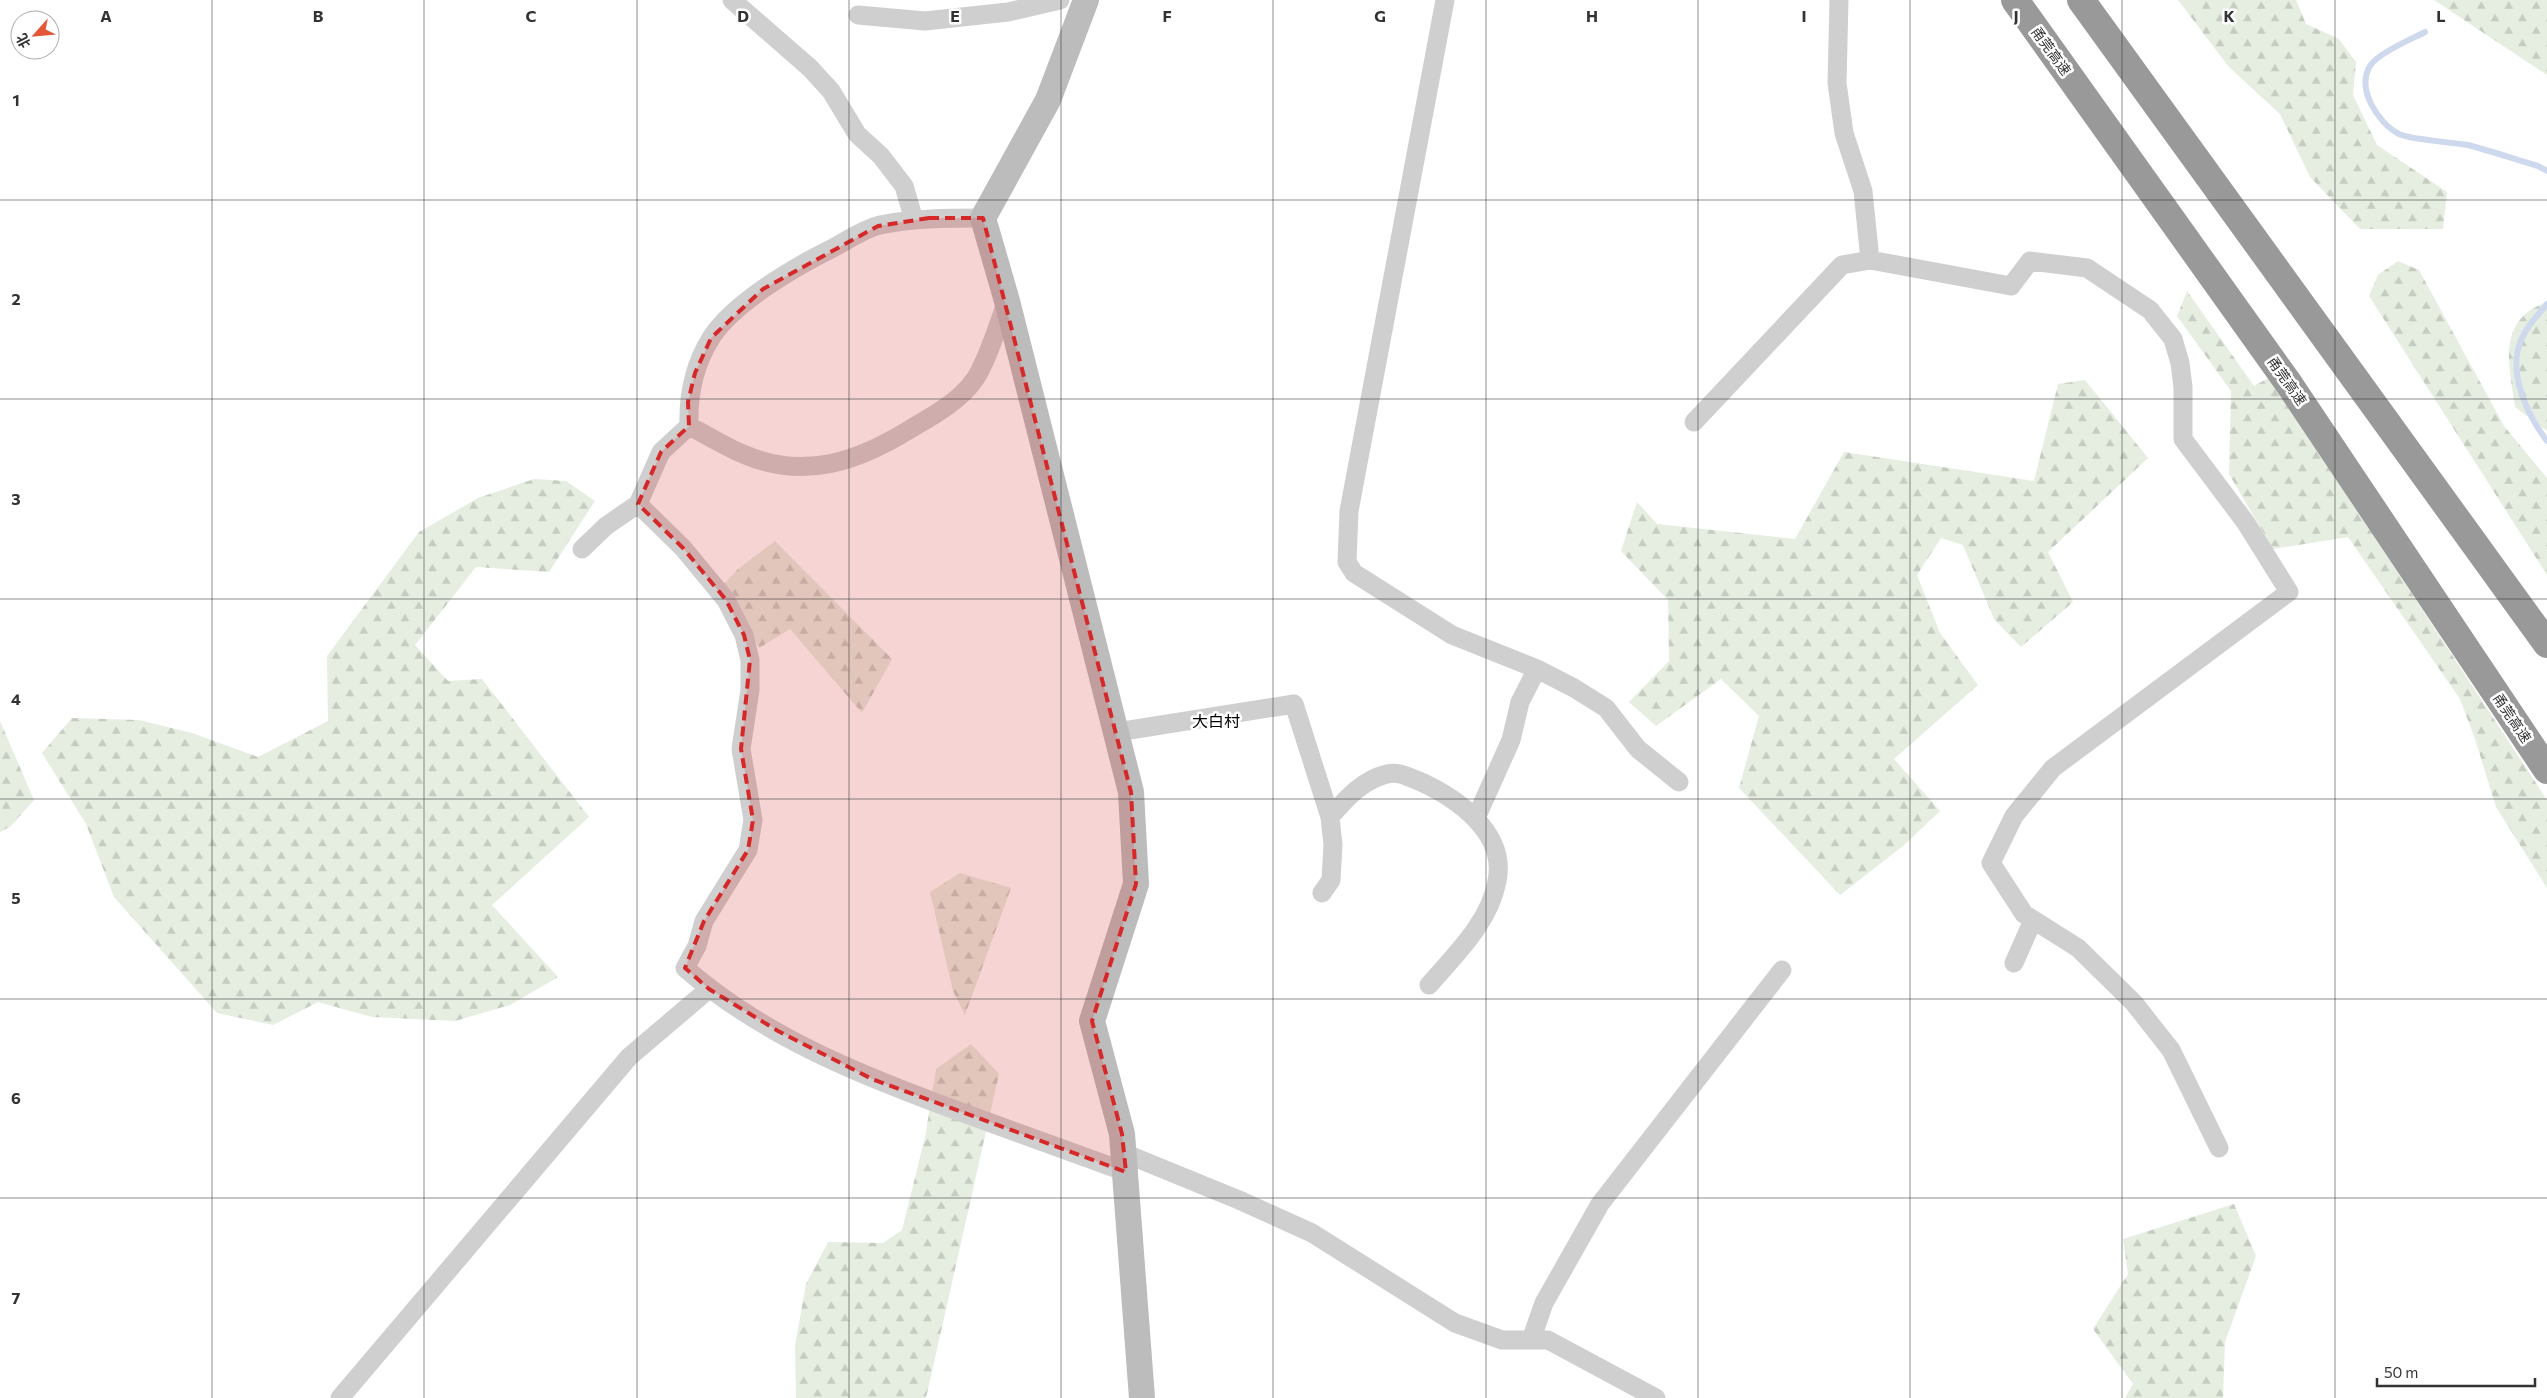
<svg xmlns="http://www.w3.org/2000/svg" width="2547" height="1398" viewBox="0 0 2547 1398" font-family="Commissioner,'Noto Sans SC',sans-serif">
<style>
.forest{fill:url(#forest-firs)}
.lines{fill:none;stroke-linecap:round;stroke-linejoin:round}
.stream{stroke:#ced9ed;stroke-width:6}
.street{stroke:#cfcfcf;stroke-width:19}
.secondary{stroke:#bcbcbc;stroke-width:26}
.highway{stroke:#999;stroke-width:28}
.marked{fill:#d62828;fill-opacity:0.2;stroke:#d62828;stroke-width:4;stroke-dasharray:10 6;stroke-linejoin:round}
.grid{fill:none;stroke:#323232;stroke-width:1;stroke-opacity:0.55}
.labels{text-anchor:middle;stroke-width:5;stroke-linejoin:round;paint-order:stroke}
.street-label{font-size:14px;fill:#323232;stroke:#fff}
.quarter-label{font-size:16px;fill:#000;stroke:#fff}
.grid-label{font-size:16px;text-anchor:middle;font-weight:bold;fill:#323232;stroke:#fff;stroke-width:5;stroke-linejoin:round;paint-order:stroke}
</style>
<defs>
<pattern id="forest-firs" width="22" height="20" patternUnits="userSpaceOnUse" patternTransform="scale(1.25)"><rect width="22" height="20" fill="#e5eee1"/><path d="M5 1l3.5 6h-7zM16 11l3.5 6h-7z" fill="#c5cdc2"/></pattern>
</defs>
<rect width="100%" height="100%" fill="#fff"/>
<path class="forest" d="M2178 0H2296L2306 24 2339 39 2356 62 2353 95 2377 145 2447 192 2443 229H2360L2310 177 2280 114 2229 67Z
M2434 0H2547V75L2440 4Z
M2398 261 2419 270 2504 426 2547 478V575L2369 296 2378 275Z
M2187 291 2254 386 2270 377 2547 800V888L2496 807 2475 739 2460 699 2348 537 2273 549 2229 474 2231 391 2177 316Z
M2547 302V431L2515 407C2509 365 2496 320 2547 302Z
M2085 380 2148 458 2048 552 2073 602 2021 647 1994 619 1963 545 1941 538 1917 575 1940 633 1978 685 1894 759 1940 811 1903 846 1840 895 1739 788 1759 716 1721 679 1656 726 1629 702 1669 661 1668 600 1621 551 1637 502 1657 524 1795 539 1844 452 2034 481 2058 384Z
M534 479 566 481 595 501 549 572 476 567 415 645 448 681 482 679 589 817 492 905 558 977 510 1005 455 1021 372 1017 318 1002 273 1025 217 1013 114 897 86 824 42 753 72 718 139 720 192 733 258 757 328 721 327 656 419 532 478 498Z
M775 541 892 659 862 713 790 629 759 648 722 586 738 569Z
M0 721 34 800 10 827 0 832Z
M960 873 1011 888 965 1015 953 991 930 892Z
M971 1044 999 1074 926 1398H796L795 1346 806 1284 828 1242 883 1243 902 1230 925 1137 936 1069Z
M2234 1204 2256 1256 2225 1342 2223 1398H2125L2133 1384 2093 1329 2128 1274 2123 1239Z"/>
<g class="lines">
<path class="stream" d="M2425 32C2412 39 2378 53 2370 66 2356 89 2378 123 2399 134 2412 140 2451 142 2468 145 2491 151 2514 159 2538 166L2547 171
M2547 304C2537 316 2525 328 2520 343 2508 375 2528 416 2547 441"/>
<path class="street" d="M732 0 810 68 831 91 857 134 881 156 904 186 914 220
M1445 0 1349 511 1347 562 1354 573 1452 635 1537 669 1574 688 1606 708 1638 749 1679 782
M1839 0 1837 83 1844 133 1863 191 1870 260
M858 15 925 21 1008 12 1060 0
M1694 422 1842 265 1870 260 2011 286 2030 261 2087 268 2150 310 2173 339 2180 363 2183 387V439L2246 523 2289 592 2053 768 2014 816 1991 863 2024 914 2078 948 2134 1003 2171 1050 2219 1148
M689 426C688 395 694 365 711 338 732 304 793 268 829 250 845 242 863 229 880 225 914 218 948 218 983 218
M638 504 683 548 726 600 744 635 750 660V690L741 749 753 820 748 850 704 921 697 946 685 968C766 1039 870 1079 969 1115 1021 1134 1074 1153 1126 1172
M582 549 606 526 638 504 661 452 689 426C707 435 724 446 743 454 805 481 859 461 912 428 934 415 960 401 975 379 987 362 999 322 1007 301
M1117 732 1294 704 1330 817 1333 845 1331 880 1322 893
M1330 817C1346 799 1362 780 1387 774 1399 771 1408 777 1419 781 1457 798 1507 833 1497 881 1490 922 1455 955 1429 985
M1476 818 1511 740 1520 702 1537 669
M2014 963 2033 920
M1124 1153 1239 1200 1312 1233 1455 1323 1502 1340H1548L1656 1398
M1531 1340 1544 1303 1600 1204 1782 970
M340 1398 629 1057 709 989"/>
<path class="secondary" d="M1086 0 1048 100 983 218 1007 301 1131 792 1136 884 1092 1021 1122 1134 1142 1398"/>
<path class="highway" d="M2015 0 2289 384 2547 770
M2081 0 2547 644"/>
</g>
<path class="marked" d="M929 218H983L1131 792 1136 884 1092 1021 1122 1134 1126 1172 872 1079 778 1031 709 989 685 968 704 921 748 850 753 820 741 749 750 660 744 635 726 600 683 548 638 504 661 452 689 426 688 402 695 373 711 338 763 289 878 226Z"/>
<path class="grid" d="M212 0V1398M424 0V1398M637 0V1398M849 0V1398M1061 0V1398M1273 0V1398M1486 0V1398M1698 0V1398M1910 0V1398M2122 0V1398M2335 0V1398M0 200H2547M0 399H2547M0 599H2547M0 799H2547M0 999H2547M0 1198H2547"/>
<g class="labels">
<g class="street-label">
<text transform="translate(2051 51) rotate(54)" y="5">甬莞高速</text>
<text transform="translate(2287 381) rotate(55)" y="5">甬莞高速</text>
<text transform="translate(2512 718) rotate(56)" y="5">甬莞高速</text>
</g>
<g class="quarter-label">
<text x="1216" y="727">大白村</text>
</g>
</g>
<g class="grid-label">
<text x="106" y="22">A</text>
<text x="318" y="22">B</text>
<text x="531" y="22">C</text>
<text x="743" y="22">D</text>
<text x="955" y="22">E</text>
<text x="1167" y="22">F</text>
<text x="1380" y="22">G</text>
<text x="1592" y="22">H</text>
<text x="1804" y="22">I</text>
<text x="2016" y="22">J</text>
<text x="2229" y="22">K</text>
<text x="2441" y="22">L</text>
<text x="16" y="106">1</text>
<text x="16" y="305">2</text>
<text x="16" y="505">3</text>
<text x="16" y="705">4</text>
<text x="16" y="904">5</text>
<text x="16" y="1104">6</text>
<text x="16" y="1304">7</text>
</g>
<g transform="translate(35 35) rotate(243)"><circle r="24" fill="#ffffff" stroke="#adadad"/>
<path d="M0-4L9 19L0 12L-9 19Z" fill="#e55638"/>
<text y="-8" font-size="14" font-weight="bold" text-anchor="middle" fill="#323232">北</text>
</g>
<path d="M2377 1378v8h158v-8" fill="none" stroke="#323232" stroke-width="2.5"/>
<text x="2384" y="1378" font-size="15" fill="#323232" stroke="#ffffff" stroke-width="4" paint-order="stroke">50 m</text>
</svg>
